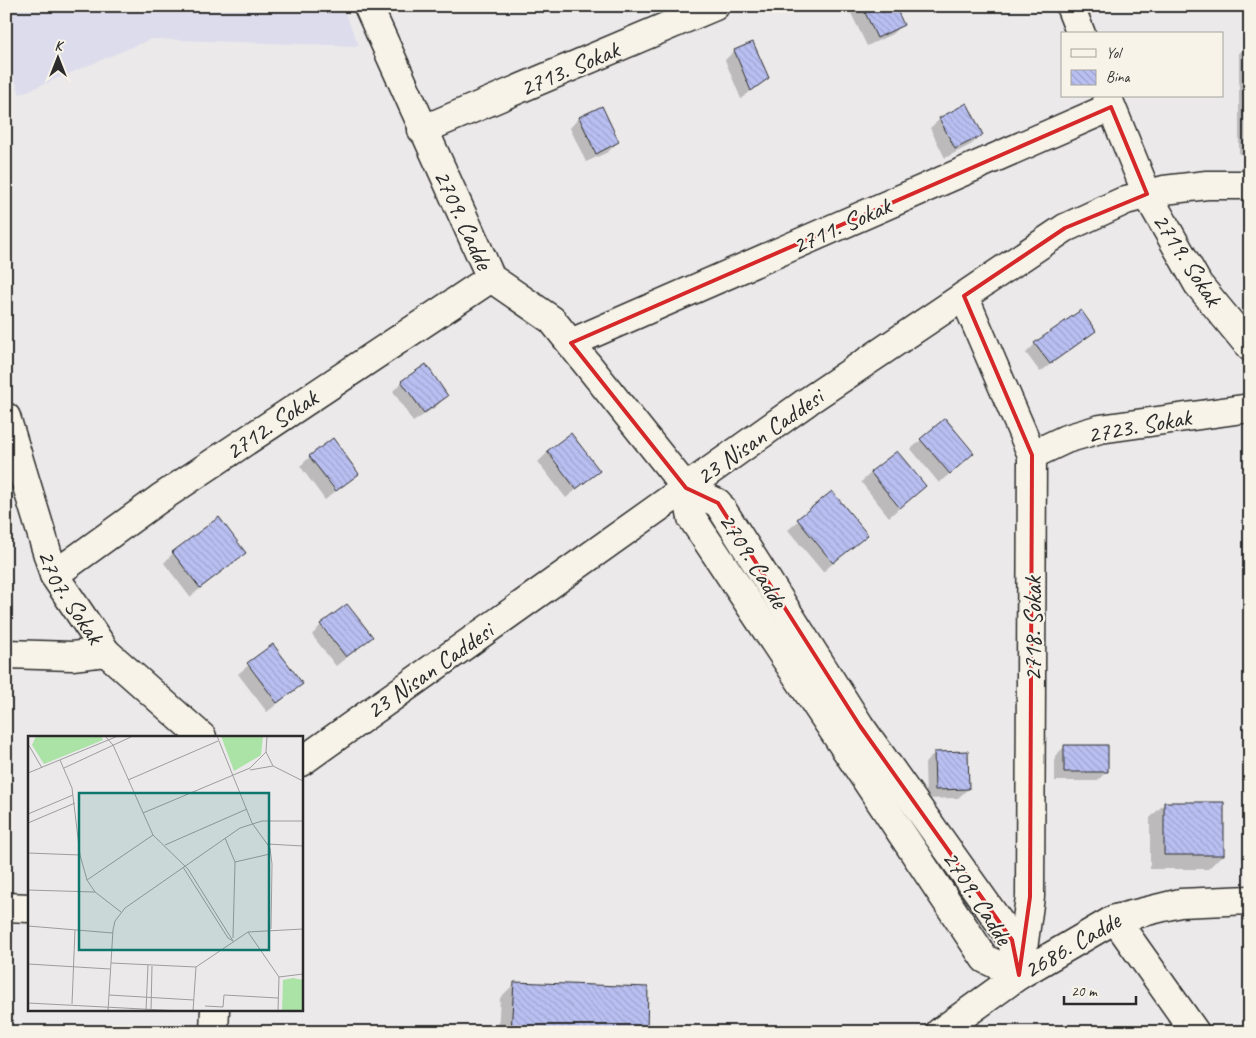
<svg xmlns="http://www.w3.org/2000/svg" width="1256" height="1038" viewBox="0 0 1256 1038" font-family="Caveat,sans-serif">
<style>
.built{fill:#dcdcec}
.shadow{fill:#0003}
.building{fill:url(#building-back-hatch);stroke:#2b2b2b}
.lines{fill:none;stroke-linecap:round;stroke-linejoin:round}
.minor-casing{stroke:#2b2b2b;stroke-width:31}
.tertiary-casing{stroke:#2b2b2b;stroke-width:31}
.secondary-casing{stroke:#2b2b2b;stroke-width:31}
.minor{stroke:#f7f3e8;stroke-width:28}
.tertiary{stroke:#f7f3e8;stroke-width:28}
.secondary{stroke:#f7f3e8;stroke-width:28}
.marked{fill:none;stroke:#d62828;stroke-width:4;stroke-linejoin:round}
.labels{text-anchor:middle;stroke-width:4.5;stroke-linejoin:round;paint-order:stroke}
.street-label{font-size:25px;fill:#2b2b2b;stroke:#f7f3e8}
.inset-road{fill:none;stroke:#9e9d9e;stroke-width:1}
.view{fill:#0f766e;fill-opacity:0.15;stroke:#0f766e;stroke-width:2.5}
.inset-edge{fill:none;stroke:#2b2b2b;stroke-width:2.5}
</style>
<defs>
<pattern id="building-back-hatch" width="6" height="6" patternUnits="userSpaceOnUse" patternTransform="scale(1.25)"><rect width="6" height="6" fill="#b9bff1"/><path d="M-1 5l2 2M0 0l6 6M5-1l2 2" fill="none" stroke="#9fa4cf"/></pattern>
</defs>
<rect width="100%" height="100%" fill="#ebe9ea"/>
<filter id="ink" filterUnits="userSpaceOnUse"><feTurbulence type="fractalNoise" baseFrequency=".02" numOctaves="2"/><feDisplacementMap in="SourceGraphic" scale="10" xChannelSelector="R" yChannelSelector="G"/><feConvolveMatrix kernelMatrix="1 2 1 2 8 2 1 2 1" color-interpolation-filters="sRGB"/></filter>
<g filter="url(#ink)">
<path class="built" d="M6 6H342L359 46 151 39 20 94 6 54Z"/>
<path class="shadow" d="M6 6H23L6 13Z
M852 6H893L902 24 892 34 867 46 849 9Z
M1250 42V155L1239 154V53Z
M734 51 767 78 741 99 725 60Z
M601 108 618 142 608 152 586 162 570 128 579 118Z
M940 119 982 134 972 144 945 158 930 128Z
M1094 331 1084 340 1040 372 1026 353 1035 344Z
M402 382 446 396 437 406 413 422 393 391Z
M921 440 963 462 939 483 911 449Z
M548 452 599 471 566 498 538 462Z
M310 457 358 473 325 500 300 466Z
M871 473 925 486 889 517 861 482Z
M832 492 867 534 823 572 788 530Z
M173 553H244L190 597 164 563Z
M321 625 371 637 336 666 312 635Z
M273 645 302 684 267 712 238 674Z
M1065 746 1106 772 1097 781H1055V756Z
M935 753 968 789 958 798 926 799 925 763Z
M1165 803 1223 854 1208 869H1150V818Z
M515 983 646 1032H498L500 998Z"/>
<path class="building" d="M862 6H895L904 25 877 38Z
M753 42 769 78 751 91 734 50Z
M967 103 983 135 955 149 939 118Z
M602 106 619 142 596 154 579 117Z
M1081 310 1096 331 1050 364 1034 343Z
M426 364 448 396 424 413 401 381Z
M945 418 974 453 950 474 920 439Z
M571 433 600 471 576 489 547 451Z
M333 438 359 474 336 491 309 456Z
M897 451 926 486 900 508 870 472Z
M832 491 868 535 833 563 797 519Z
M219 517 246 553 200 588 172 552Z
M347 604 373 637 346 657 320 624Z
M273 644 303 684 277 703 247 663Z
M1064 745H1108V772H1064Z
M968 751 969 789 935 790 934 752Z
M1164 802H1224V855H1164Z
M514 982 648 987 647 1032H511Z"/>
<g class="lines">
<defs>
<g id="minor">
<path d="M368 6 491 278 552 320 686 488 718 503 860 726 1012 940 1019 975"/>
<path d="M422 130 715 6"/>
<path d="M1147 194 1198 284 1250 347"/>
<path d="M964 296 1032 455 1030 897 1021 964"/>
<path d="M571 343 1111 107"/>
<path id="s1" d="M6 417 54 575 106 652 202 737"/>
<path d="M1032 455 1066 439 1100 429 1250 408"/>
<path d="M686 488 692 518 985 959 1019 975"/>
<path d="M54 575 159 499 491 278"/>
<path d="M6 654 72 656 106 652"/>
<path d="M6 907 29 908"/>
<path d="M1115 919 1195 1032"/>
<path id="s2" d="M940 1032 1019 975 1115 919 1180 903 1250 900"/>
</g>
<path id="tertiary" d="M1070 6 1081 34
M1107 96 1147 194"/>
<path id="secondary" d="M301 762 808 401 1065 228 1126 200 1164 190 1207 185H1250
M214 1032 215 1009"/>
</defs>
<use href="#minor" class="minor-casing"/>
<use href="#tertiary" class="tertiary-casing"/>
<use href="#secondary" class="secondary-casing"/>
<use href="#minor" class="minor"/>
<use href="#tertiary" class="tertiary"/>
<use href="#secondary" class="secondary"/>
</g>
</g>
<path class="marked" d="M1111 107 1147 194 1065 228 964 296 1032 455 1030 897 1019 975 1012 940 860 726 718 503 686 488 571 343Z"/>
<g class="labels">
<g class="street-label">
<text transform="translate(569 68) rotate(-23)" y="9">2713. Sokak</text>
<text transform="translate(464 219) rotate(65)" y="9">2709. Cadde</text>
<text transform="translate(841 225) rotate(-24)" y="9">2711. Sokak</text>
<text transform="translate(1188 259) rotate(57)" y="9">2719. Sokak</text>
<text transform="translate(271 424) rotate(-34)" y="9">2712. Sokak</text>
<text transform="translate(1139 425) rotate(-10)" y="9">2723. Sokak</text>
<text transform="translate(759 436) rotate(-35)" y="9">23 Nisan Caddesi</text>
<text transform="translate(754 560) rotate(58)" y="9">2709. Cadde</text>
<text dy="9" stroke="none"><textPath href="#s1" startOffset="192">2707. Sokak</textPath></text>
<text transform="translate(1032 629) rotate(-90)" y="9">2718. Sokak</text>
<text transform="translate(429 670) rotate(-35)" y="9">23 Nisan Caddesi</text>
<text transform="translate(978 897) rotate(57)" y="9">2709. Cadde</text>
<text dy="9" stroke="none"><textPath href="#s2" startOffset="158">2686. Cadde</textPath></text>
</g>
</g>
<g transform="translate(28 736)">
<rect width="275" height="275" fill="#ebe9ea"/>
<path d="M8 0H73L75 4 16 28 4 9ZM193 0H235L233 19 206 35ZM265 242 275 244V275H254L255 244Z" fill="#abe2a6"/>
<path class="inset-road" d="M77 0 85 9 125 99 160 133 205 205M189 0 224 87 242 112 244 128 243 193M239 0 238 16 245 30M0 8 14 32M32 24 44 52 52 119 59 144 67 156 93 176M36 32 105 0M222 34 245 30 275 45M0 37 90 0M100 44 190 5M115 77 222 32 238 16M0 78 45 59M0 87 47 67M197 102 207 126 205 202M239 108 275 110M137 109 219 73M0 117 52 119M207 126 242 118M155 131 200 202 205 205M59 144 125 99M0 154 67 156M0 190 85 197M220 196 251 241 250 275M83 227 168 231M0 228 82 233M251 241 275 238M81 259 166 264M0 267 153 275M44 268 47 194M177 270 195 271 196 259 250 262M118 274 120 229M80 275 85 194 87 185 97 172 212 92 234 85H275M123 275 124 230M165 275 168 231 220 196 275 193"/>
<path class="view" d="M51 57H241V214H51Z"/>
<rect width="275" height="275" class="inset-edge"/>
</g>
<rect width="1256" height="1038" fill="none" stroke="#f7f3e8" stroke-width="25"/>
<rect x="12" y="12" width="1231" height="1013" fill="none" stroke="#2b2b2b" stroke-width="2" filter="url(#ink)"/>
<rect x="1061" y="32" width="162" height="65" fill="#f7f3e8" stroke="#a5a39c"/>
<rect x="1071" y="49" width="25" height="8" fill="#f7f3e8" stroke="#a5a39c"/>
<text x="1106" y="58" font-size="15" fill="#2b2b2b">Yol</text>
<rect x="1071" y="70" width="25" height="15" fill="url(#building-back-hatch)" stroke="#a5a39c"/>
<text x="1106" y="82" font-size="15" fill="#2b2b2b">Bina</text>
<g transform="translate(58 58)" stroke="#f7f3e8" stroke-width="4" paint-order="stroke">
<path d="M0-4L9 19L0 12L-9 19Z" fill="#2b2b2b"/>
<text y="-8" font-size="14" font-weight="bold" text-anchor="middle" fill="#2b2b2b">K</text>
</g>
<path d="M1064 996v8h72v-8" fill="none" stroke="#2b2b2b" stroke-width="2.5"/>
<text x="1071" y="996" font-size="15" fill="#2b2b2b" stroke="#f7f3e8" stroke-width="4" paint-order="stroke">20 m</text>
</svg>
